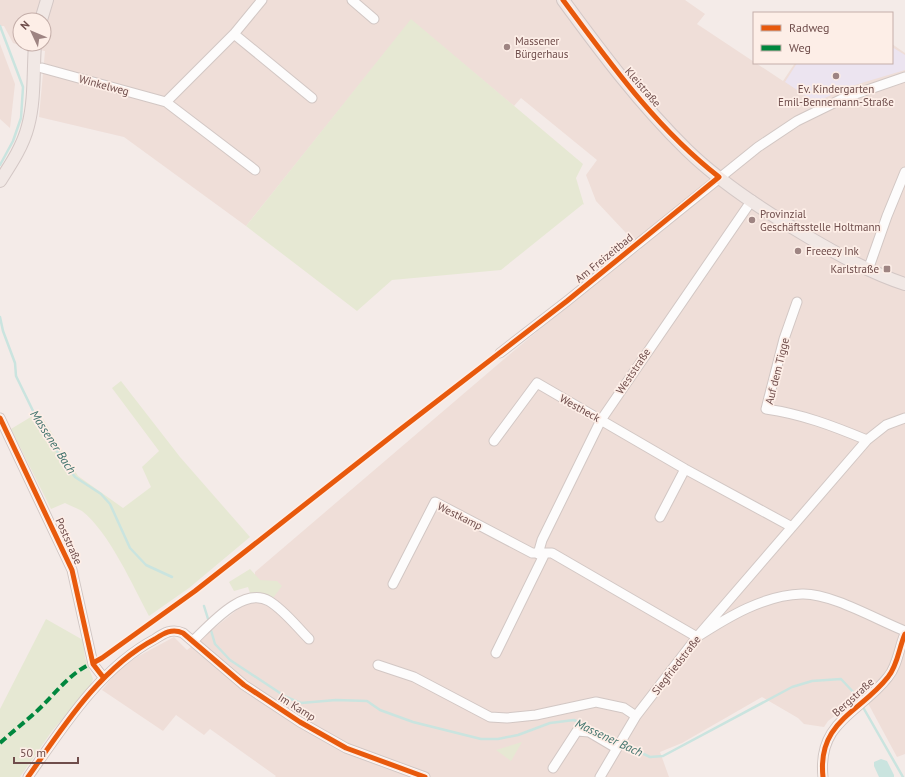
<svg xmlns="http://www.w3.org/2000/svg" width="905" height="777" viewBox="0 0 905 777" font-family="'PT Sans',sans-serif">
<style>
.residential{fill:#efded8;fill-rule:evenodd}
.education{fill:#ece4f0}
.green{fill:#e6e8d3}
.water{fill:#cae4df}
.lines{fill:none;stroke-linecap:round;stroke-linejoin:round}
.stream{stroke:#cae4df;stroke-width:2.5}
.minor-casing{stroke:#d2c7c4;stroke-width:11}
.major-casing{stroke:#d3c7c5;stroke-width:14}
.minor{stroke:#fdfcfc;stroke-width:9}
.major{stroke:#f1e8e5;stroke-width:12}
.quiet{stroke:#00873e;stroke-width:4;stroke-dasharray:8 4;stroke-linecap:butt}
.cycleway-casing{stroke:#fdeee7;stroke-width:8}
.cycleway{stroke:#e8590c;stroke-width:5}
.poi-dot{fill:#9e8482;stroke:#fdeee7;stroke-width:1.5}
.labels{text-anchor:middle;stroke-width:3.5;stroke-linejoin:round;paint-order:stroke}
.poi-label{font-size:11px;fill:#6f4d4b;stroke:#fdeee7;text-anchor:start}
.street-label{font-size:11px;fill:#6f4d4b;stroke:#fdeee7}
.water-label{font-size:12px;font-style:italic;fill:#40736c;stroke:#fdeee7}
</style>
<rect width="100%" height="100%" fill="#f4ebe8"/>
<path class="residential" d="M0 0H685L705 14 697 24 783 81 795 63H892V44L905 53V754L897 757 863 694 828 721 824 727 804 724 798 718 762 697 682 743 660 752 669 777H275L276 776 210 729 204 735 176 715 163 731 102 690 120 668 137 657 174 637 187 650 243 605 254 600 255 572 503 360 606 274 641 249 596 201 586 175 597 160 521 98 514 106 411 20 246 226 124 137 39 117 45 51 25 47 13 43 4 26H0ZM20 20H44V44H20Z
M0 44 15 84 10 128 0 119Z"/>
<path class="education" d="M892 47 905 55V70L855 85 815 102 785 82 797 63H892Z"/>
<path class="green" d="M411 19 583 164 576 178 584 205 583 204 501 270 392 280 357 311 246 226Z
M121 381 180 457 250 537 189 588 149 616C133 586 109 532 82 511 77 508 70 506 65 503L51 509 11 429 39 412 78 476 123 508 151 487 142 467 159 451 112 388Z
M250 569 260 580 277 581 282 586 273 598 264 594 250 593 248 587 234 591 229 582Z
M46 619 83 640 85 658 93 679 90 687 52 731 20 777H0V709Z
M522 742 511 761 496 750Z"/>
<path class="water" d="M881 759 887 761 894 775V777H879L874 766V762Z"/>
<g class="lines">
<path class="stream" d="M0 26 23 87 21 118 13 141 0 165
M0 317 3 331 15 363 16 376 36 417 65 464 75 477 101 494 110 504 130 548 146 565 172 577
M204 606 209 622
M210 627 215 644 230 660 286 697 301 703 336 700 367 701 380 710 413 722 481 739H498L518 735 550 723 574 720 619 741
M623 744 650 757 663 756 792 687 812 681 841 679 856 695 903 777"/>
<defs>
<path id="minor" d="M352 0 374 19
M234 34 312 98
M42 68 166 102 234 34 262 0
M166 102 255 170
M868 270 887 216 905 172
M797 302 784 339 766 409C802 414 833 426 867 440
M500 353 567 301 758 147 797 121 844 98 905 77
M0 418 72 570 93 664 103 677
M494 441 537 383 685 469 792 527
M660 517 685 469
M538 554 542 540 601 420 752 200
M393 584 435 502 532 553H552L697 637C728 617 764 595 802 594 831 593 877 620 905 631
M193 641C210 625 243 586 269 601 284 610 297 627 309 639
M496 653 545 553
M378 665 414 677 490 717 507 718 536 715 596 702 624 708 636 716
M553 768 577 731 589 732 616 748
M28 777C63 727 100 668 155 639 164 633 172 628 183 633L244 685 300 722 346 748 425 777
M600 777 636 716 697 637 867 440 886 425 905 418
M823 777C817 721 860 713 888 677 898 665 899 647 905 634"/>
<path id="major" d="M563 0C601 52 640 104 687 150 722 184 767 213 810 238 841 256 871 273 905 284
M41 20 47 0
M0 181C11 164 23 146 28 126 35 100 33 71 35 44"/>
</defs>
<use href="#minor" class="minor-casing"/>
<use href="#major" class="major-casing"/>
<use href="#minor" class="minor"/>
<use href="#major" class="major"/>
<path class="quiet" d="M0 743C12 732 25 722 37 711 56 693 71 671 95 662"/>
<defs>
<path id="cycleway" d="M0 418 72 570 93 664 103 677
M93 663 102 658 195 591 397 432 567 301 719 177C656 128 610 63 563 0
M28 777C63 727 100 668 155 639 164 633 172 628 183 633L244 685 300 722 346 748 425 777
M823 777C817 721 860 713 888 677 898 665 899 647 905 634"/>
</defs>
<use href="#cycleway" class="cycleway-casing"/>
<use href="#cycleway" class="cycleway"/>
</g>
<g class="poi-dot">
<circle cx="507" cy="47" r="4"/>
<circle cx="836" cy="76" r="4"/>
<circle cx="752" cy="220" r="4"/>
<circle cx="798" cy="251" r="4"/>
<rect x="883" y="265" width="8" height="8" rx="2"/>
</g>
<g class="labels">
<g class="poi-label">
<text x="515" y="45">Massener<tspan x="515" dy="13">Bürgerhaus</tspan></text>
<text x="836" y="93" text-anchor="middle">Ev. Kindergarten<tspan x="836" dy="13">Emil-Bennemann-Straße</tspan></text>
<text x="760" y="218">Provinzial<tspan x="760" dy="13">Geschäftsstelle Holtmann</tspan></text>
<text x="806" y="255">Freeezy Ink</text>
<text x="879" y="273" text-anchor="end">Karlstraße</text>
</g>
<g class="street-label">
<text transform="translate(104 85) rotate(15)" y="4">Winkelweg</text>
<text transform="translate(643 87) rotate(49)" y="4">Kleistraße</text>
<text transform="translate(604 258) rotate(-39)" y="4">Am Freizeitbad</text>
<text transform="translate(633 371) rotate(-56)" y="4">Weststraße</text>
<text transform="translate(777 371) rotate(-76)" y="4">Auf dem Tigge</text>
<text transform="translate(580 408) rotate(29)" y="4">Westheck</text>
<text transform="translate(460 516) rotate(26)" y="4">Westkamp</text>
<text transform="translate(69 541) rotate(66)" y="4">Poststraße</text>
<text transform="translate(676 665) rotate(-52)" y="4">Siegfriedstraße</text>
<text transform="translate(853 697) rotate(-42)" y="4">Bergstraße</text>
<text transform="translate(297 707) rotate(32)" y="4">Im Kamp</text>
</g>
<g class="water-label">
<text transform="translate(53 442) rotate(57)" y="4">Massener Bach</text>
<text transform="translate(609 738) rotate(25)" y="4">Massener Bach</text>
</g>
</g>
<rect x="753" y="12" width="140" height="52" fill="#fdeee7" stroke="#c4aea9"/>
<rect x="761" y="25" width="20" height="6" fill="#e8590c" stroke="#c4aea9"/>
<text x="789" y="32" font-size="12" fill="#6f4d4b">Radweg</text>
<rect x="761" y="45" width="20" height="6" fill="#00873e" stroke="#c4aea9"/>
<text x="789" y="52" font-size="12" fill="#6f4d4b">Weg</text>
<g transform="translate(32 32) rotate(314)"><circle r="19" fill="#fdeee7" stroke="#c4aea9"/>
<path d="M0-3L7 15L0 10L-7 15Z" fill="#9e8482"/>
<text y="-6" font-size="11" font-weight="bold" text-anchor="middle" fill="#6f4d4b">N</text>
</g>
<path d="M14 757v6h64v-6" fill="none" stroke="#6f4d4b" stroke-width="2"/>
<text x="20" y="757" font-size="12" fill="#6f4d4b" stroke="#fdeee7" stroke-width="3" paint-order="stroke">50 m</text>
</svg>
